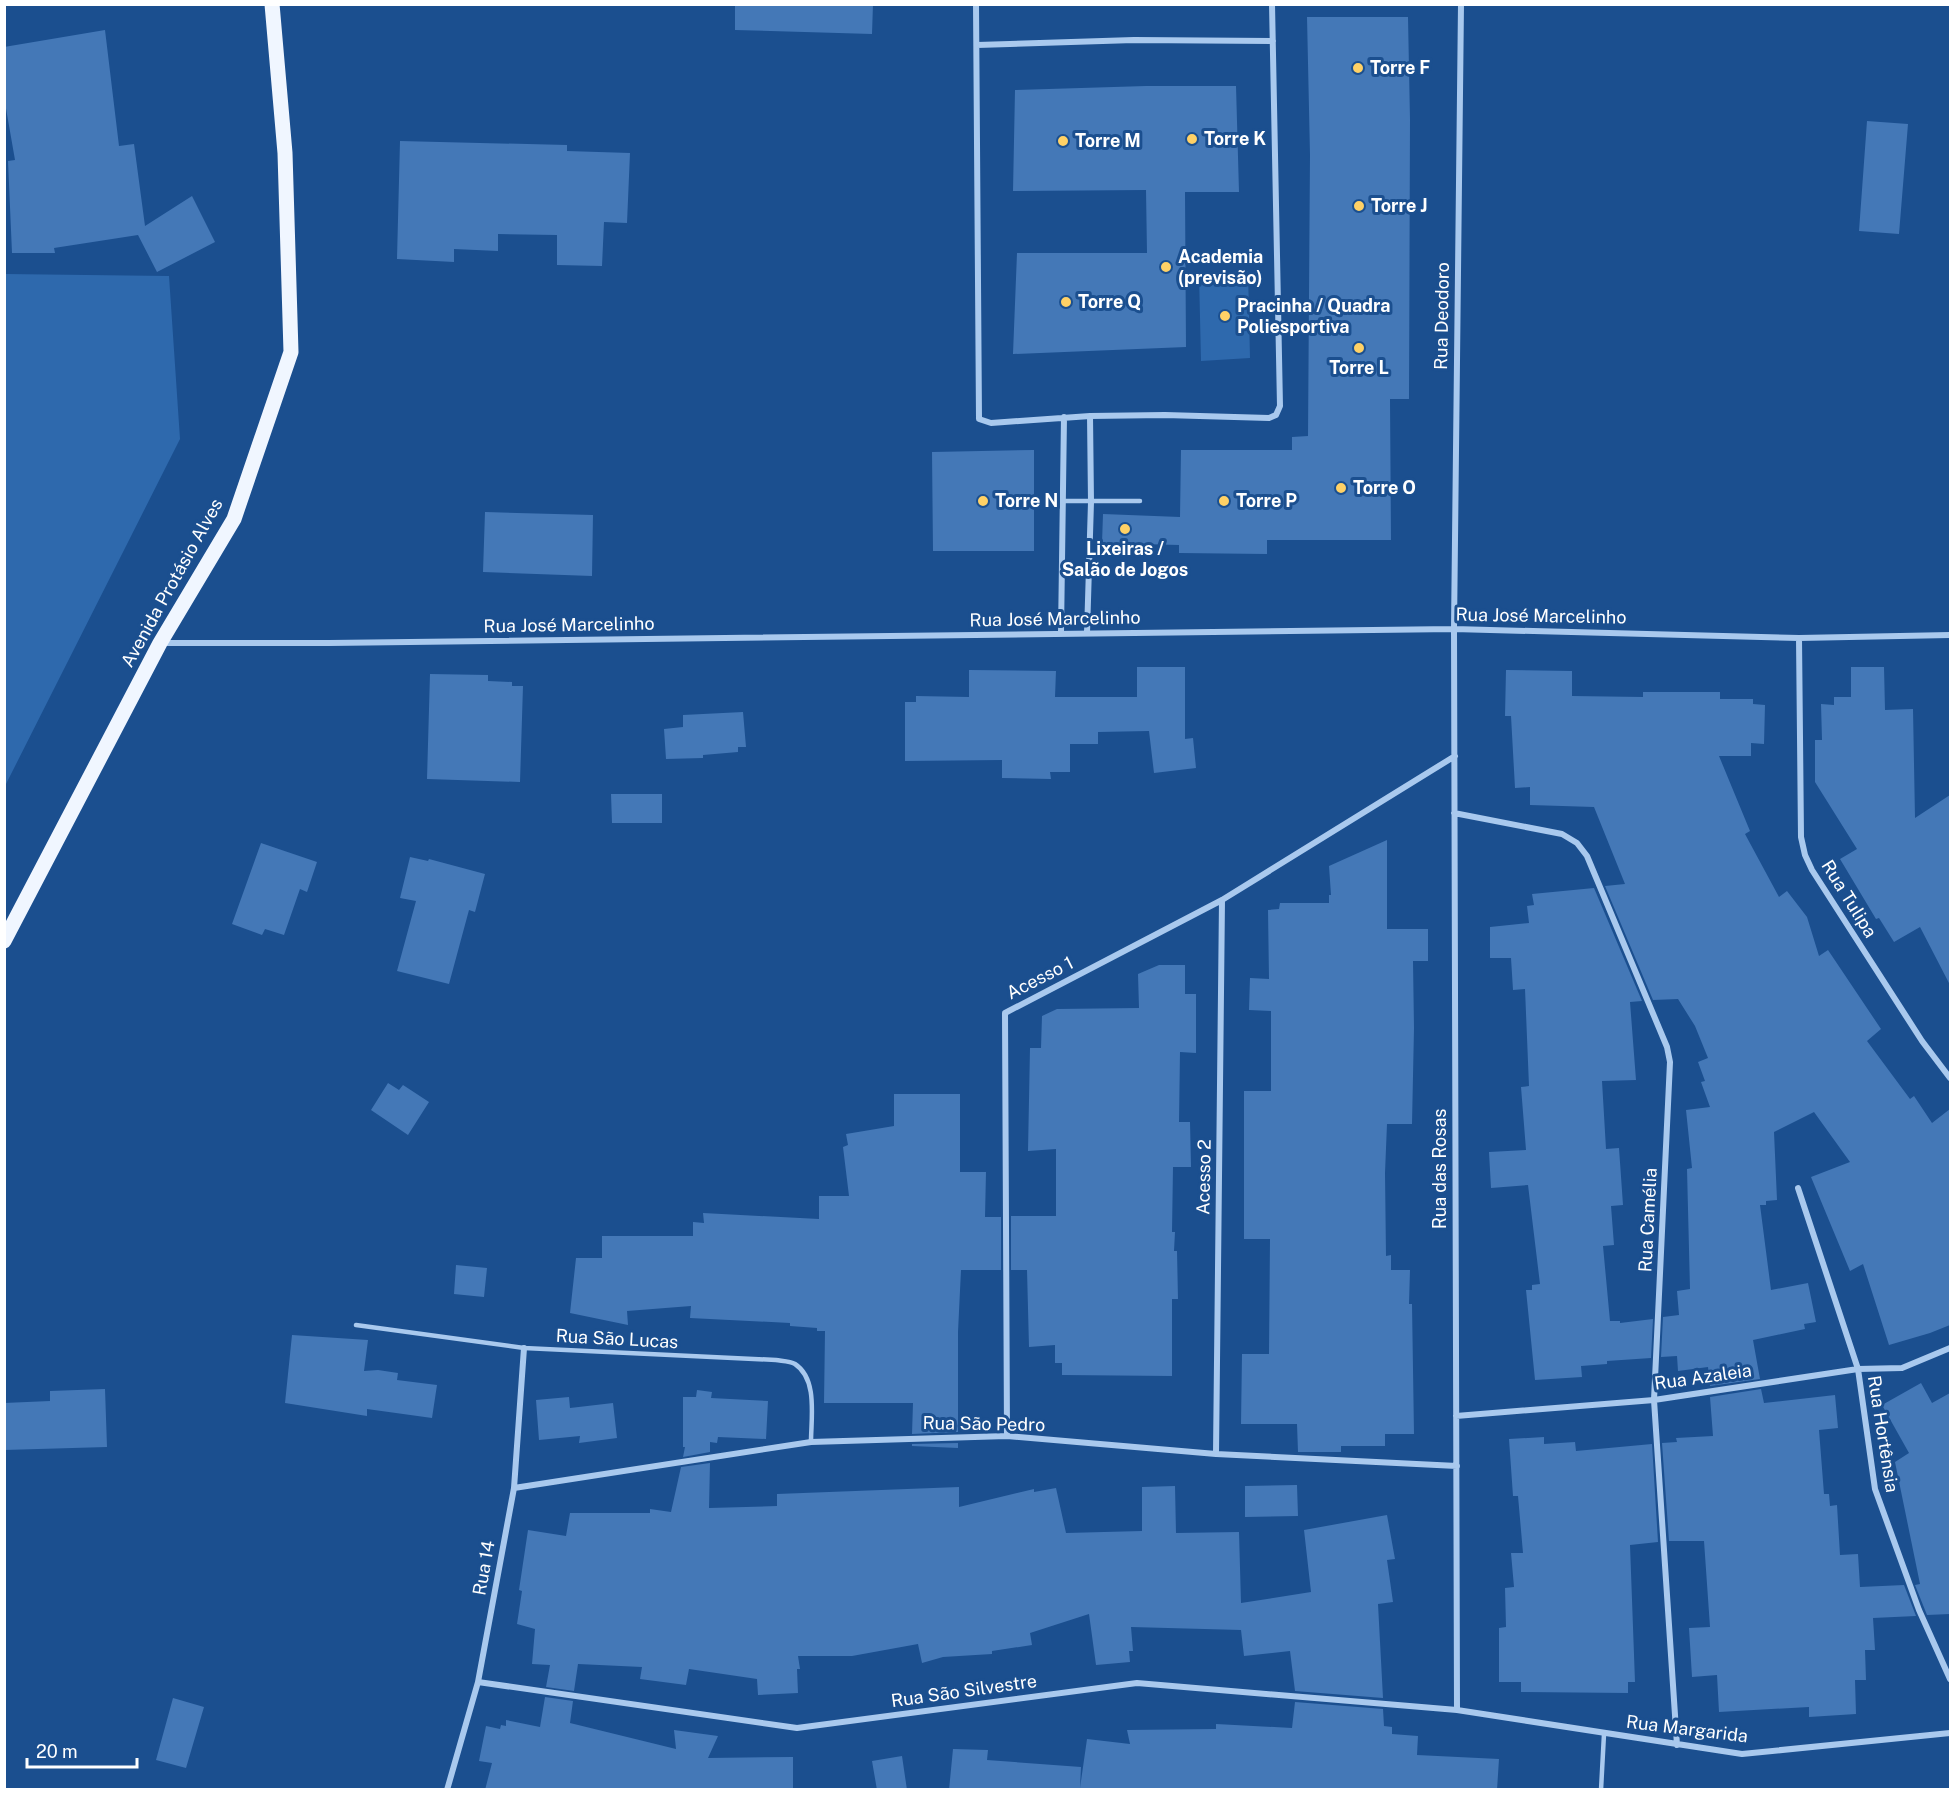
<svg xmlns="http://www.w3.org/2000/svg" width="1955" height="1794" viewBox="0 0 1955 1794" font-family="'Public Sans',sans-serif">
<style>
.green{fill:#2e69ad}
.building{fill:#4478b7}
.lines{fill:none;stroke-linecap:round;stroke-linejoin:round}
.lane{stroke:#a9c9ee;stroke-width:4.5}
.street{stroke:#a9c9ee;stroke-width:6}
.primary{stroke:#f0f6ff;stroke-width:15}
.poi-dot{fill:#ffd166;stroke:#1b4f8f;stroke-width:2}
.labels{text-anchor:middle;stroke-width:6;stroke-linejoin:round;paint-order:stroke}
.poi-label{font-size:18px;font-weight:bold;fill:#fff;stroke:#1b4f8f;text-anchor:start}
.street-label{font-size:18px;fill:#fff;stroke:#1b4f8f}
</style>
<rect width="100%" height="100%" fill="#1b4f8f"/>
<path class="green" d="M1248 271 1250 358 1201 361 1199 274Z
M5 274 169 276 180 439 5 786Z"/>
<path class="building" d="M735 4H873L872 34 735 30Z
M1307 17H1408L1410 120 1409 399H1390L1391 540H1267V554L1179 553V545L1102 543 1103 514 1180 517 1181 450H1292V437L1308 436 1310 155Z
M105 30 119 146 134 144 145 226 192 196 215 242 157 272 138 235 54 248 55 253H12L8 161 15 160 4 97V47Z
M1146 86H1236L1239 192H1185L1186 347 1013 354 1017 253H1147L1146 190 1013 191 1015 90Z
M1867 121 1908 124 1899 234 1859 231Z
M400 141 567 145V151L630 153 627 223 604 222 602 266 557 265V235L498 234V251L454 249V262L397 259Z
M1034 450V551H933L932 452Z
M485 512 593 515 592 576 483 572Z
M1137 667H1185V739L1193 738 1196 768 1154 773 1149 731 1098 732V744H1070V772H1050L1051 779 1002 778V760L905 761V702H916V696L969 697V670L1056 671 1055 697H1137Z
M1851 667H1884L1885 710 1913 709 1915 818 1950 795V985L1920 927 1894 942 1879 918 1876 919 1840 859 1857 849 1815 782V740H1822L1821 704 1834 705V697H1851Z
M1506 670 1572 671V696L1643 697V692H1720V699H1753V704L1765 705 1764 744 1751 743V756H1719L1750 831 1745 834 1779 897 1787 891 1807 917 1819 956 1828 950 1881 1029 1867 1041 1910 1099 1914 1096 1932 1123 1950 1109V1325L1930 1333 1889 1345 1863 1264 1850 1271 1811 1177 1850 1162 1814 1112 1774 1132 1777 1200 1766 1201V1205H1760L1771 1290 1808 1283 1816 1322 1804 1324 1805 1329 1753 1340 1760 1379 1710 1386 1708 1367 1678 1371 1677 1356 1661 1357 1663 1317 1679 1315 1677 1291 1690 1289 1687 1169 1692 1168 1686 1110 1710 1107 1701 1082 1705 1081 1698 1062 1708 1058 1695 1026 1678 999 1653 1000 1605 886 1625 884 1594 807 1530 805V787L1515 788 1511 716H1505Z
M430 674 488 675V681L512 682V686H523L520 782 427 779Z
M743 712 746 747H738V752L703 755V758L666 759 664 729 683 727V715Z
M611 794H662V823H612Z
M1387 840V929H1428V961H1413L1414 1028 1412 1124H1387L1385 1173 1386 1256 1391 1255V1270H1410L1409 1304H1412L1414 1434H1385V1446H1341V1452H1298L1297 1424H1241L1242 1354H1269L1270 1239H1244V1091H1271V1011L1249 1010 1250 978 1269 979 1268 910 1279 909 1280 903H1329V895H1331L1329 866Z
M261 843 317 862 307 892 300 889 284 935 265 929 262 935 232 924Z
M410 857 428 861 429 859 485 874 475 912 469 910 449 984 397 971 416 901 400 898Z
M1594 888 1642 1001 1630 1002 1636 1080 1602 1081 1606 1149 1619 1148 1623 1205 1611 1206 1614 1245 1603 1246 1610 1321H1620V1323L1653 1319 1651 1358 1607 1361V1364L1581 1366 1582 1377 1535 1380 1526 1290H1532V1285L1540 1284 1528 1185 1491 1188 1489 1152 1526 1150 1521 1087 1529 1086 1525 989 1513 990 1511 958H1490V927L1529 923 1527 906 1534 905 1532 894Z
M1159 965H1185V994H1196V1053L1180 1052 1179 1122H1190L1191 1167H1173L1172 1232H1175L1174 1251H1177L1178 1299H1172V1376L1062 1375V1363H1055V1345L1029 1347 1027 1270H1011V1216H1056V1149L1028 1151 1030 1048H1041L1042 1016 1057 1009 1139 1008 1138 974Z
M388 1083 399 1090 403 1085 429 1102 408 1135 371 1110Z
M894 1094H960V1172H986L985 1217H1001V1270H961L958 1332V1432L912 1434 913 1403H824L825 1331H817V1328L790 1326V1323L690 1318 691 1306 627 1311 628 1325 570 1313 576 1258H602V1236H693V1222L704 1223 703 1213 819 1219V1196H849L843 1147 848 1145 846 1134 894 1126Z
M456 1265 487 1268 484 1297 454 1294Z
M292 1335 368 1340 364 1371 378 1370 398 1373 397 1380 437 1385 432 1418 367 1409V1416L285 1403Z
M1921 1383 1932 1403 1950 1393V1614L1927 1615 1915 1585 1920 1584 1895 1462 1909 1453 1882 1405Z
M105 1389 107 1447 4 1450V1403L50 1401V1391Z
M1761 1389 1764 1403 1835 1395 1838 1428 1819 1430 1824 1494H1829L1830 1506 1837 1505 1840 1555 1858 1554 1860 1587 1904 1585 1916 1616 1873 1618 1875 1650H1865L1866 1680H1855L1856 1714 1809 1717V1707L1719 1712 1717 1675 1692 1677 1689 1628 1710 1627 1704 1541H1669L1662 1443 1677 1442 1676 1438 1713 1436 1710 1397Z
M697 1390 712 1392 711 1398 768 1401 766 1439 718 1437 717 1443 710 1442V1452L683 1457 685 1447H683V1397H696Z
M569 1397 570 1408 613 1403 617 1438 579 1443 580 1436 539 1440 536 1400Z
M1544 1437V1444L1575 1442 1576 1451 1652 1444 1658 1542 1630 1545 1635 1682H1628V1693L1521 1692V1682H1499V1628L1506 1627 1505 1588 1514 1587 1511 1553H1523L1518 1496H1513L1509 1439Z
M958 1443V1448L912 1446V1444Z
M710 1463 709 1508 777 1506V1494L959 1487V1507L1034 1489V1492L1056 1488 1066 1533 1142 1531V1487L1175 1486 1176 1533 1239 1532 1241 1603 1311 1592 1304 1530 1387 1515 1395 1559 1387 1560 1393 1602 1378 1604 1383 1698 1295 1691 1290 1651 1244 1656 1241 1630 1131 1627 1133 1651H1129L1130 1662 1096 1665 1089 1614 1030 1633 1032 1645 992 1651V1654L943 1657 922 1663 918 1644 852 1656H798L800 1669H797L798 1693 758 1695 757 1679 689 1669 686 1685 640 1679 642 1667 578 1664 574 1691 546 1687 550 1665 532 1664 535 1629 517 1624 522 1591 519 1590 528 1530 566 1536 570 1513H650V1509L671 1512 681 1467Z
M1297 1485 1298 1516 1245 1517V1486Z
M545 1697 573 1701 570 1723 676 1749 674 1730 718 1736 708 1758 793 1757V1790H485L492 1763 479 1761 486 1726 500 1729 501 1725 506 1726V1720L540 1727Z
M173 1698 204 1707 186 1768 156 1760Z
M1295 1702 1383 1709 1384 1726 1392 1727V1734L1418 1736 1417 1755 1499 1759 1497 1790H949L953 1749 988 1750 987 1760 1081 1767 1080 1788 1087 1739 1130 1744 1127 1730 1216 1729V1724L1292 1728Z
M902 1756 907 1790H877L872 1761Z"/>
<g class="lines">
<path class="lane" d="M1064 501H1140
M356 1325 524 1348 776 1360C781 1361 790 1361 795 1364 818 1379 811 1418 811 1442
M1601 1790 1604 1734"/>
<path class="street" d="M976 4 979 419 991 423 1090 416
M977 45 1134 40 1273 41
M1061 633 1064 417
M1087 633 1091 502 1090 416 1165 415 1269 418 1276 415 1280 406 1272 4
M1799 638 1801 837 1805 855 1812 870 1922 1041 1950 1078
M163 643H329L1454 629 1799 638 1950 635
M1454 813 1562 834 1577 843 1587 856 1667 1047 1670 1062 1654 1400 1677 1745
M1798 1188 1858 1369 1875 1489 1919 1610 1950 1679
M1456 1416 1654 1400 1858 1369 1902 1368 1950 1348
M1007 1436 1005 1013 1222 900 1455 756
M1216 1454 1222 900
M514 1488 811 1442 1007 1436 1216 1454 1457 1466
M478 1682 797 1728 1137 1683 1457 1710 1742 1754 1950 1733
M1457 1710 1454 629 1461 4
M447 1790 478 1682 514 1488 524 1348"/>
<path class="primary" d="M4 941 160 643 234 519 291 352 285 153 272 4"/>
</g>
<g class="poi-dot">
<circle cx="1358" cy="68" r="6"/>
<circle cx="1192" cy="139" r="6"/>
<circle cx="1063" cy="141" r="6"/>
<circle cx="1359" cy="206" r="6"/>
<circle cx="1166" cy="267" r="6"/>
<circle cx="1066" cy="302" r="6"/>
<circle cx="1225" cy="316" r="6"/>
<circle cx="1359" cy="348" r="6"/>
<circle cx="1341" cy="488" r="6"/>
<circle cx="983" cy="501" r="6"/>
<circle cx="1224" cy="501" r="6"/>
<circle cx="1125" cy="529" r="6"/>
</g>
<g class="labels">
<g class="poi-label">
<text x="1370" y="74">Torre F</text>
<text x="1204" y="145">Torre K</text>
<text x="1075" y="147">Torre M</text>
<text x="1371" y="212">Torre J</text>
<text x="1178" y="263">Academia<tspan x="1178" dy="21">(previsão)</tspan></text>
<text x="1078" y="308">Torre Q</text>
<text x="1237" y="312">Pracinha / Quadra<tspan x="1237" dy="21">Poliesportiva</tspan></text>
<text x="1359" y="374" text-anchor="middle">Torre L</text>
<text x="1353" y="494">Torre O</text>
<text x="995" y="507">Torre N</text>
<text x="1236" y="507">Torre P</text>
<text x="1125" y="555" text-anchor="middle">Lixeiras /<tspan x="1125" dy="21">Salão de Jogos</tspan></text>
</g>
<g class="street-label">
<text transform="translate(1442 316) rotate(-89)" y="6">Rua Deodoro</text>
<text transform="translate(172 583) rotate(-61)" y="6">Avenida Protásio Alves</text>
<text transform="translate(1541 616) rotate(1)" y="6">Rua José Marcelinho</text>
<text transform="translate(1055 619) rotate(-1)" y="6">Rua José Marcelinho</text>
<text transform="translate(569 625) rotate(-1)" y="6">Rua José Marcelinho</text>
<text transform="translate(1849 899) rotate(58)" y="6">Rua Tulipa</text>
<text transform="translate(1040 978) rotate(-27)" y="6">Acesso 1</text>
<text transform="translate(1440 1169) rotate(-90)" y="6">Rua das Rosas</text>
<text transform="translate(1204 1177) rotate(-89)" y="6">Acesso 2</text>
<text transform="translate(1648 1220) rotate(-87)" y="6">Rua Camélia</text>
<text transform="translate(617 1339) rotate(3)" y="6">Rua São Lucas</text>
<text transform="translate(1703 1377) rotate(-8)" y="6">Rua Azaleia</text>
<text transform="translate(984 1424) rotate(1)" y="6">Rua São Pedro</text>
<text transform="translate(1883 1434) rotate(81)" y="6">Rua Hortênsia</text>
<text transform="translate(484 1568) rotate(-80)" y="6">Rua 14</text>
<text transform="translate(964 1691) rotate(-8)" y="6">Rua São Silvestre</text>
<text transform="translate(1687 1729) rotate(7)" y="6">Rua Margarida</text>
</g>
</g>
<rect width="1955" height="1794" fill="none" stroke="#ffffff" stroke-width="12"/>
<path d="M27 1758v9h110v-9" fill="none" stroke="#ffffff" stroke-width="3"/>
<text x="36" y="1758" font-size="18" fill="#ffffff" stroke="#1b4f8f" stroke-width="4.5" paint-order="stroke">20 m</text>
</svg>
